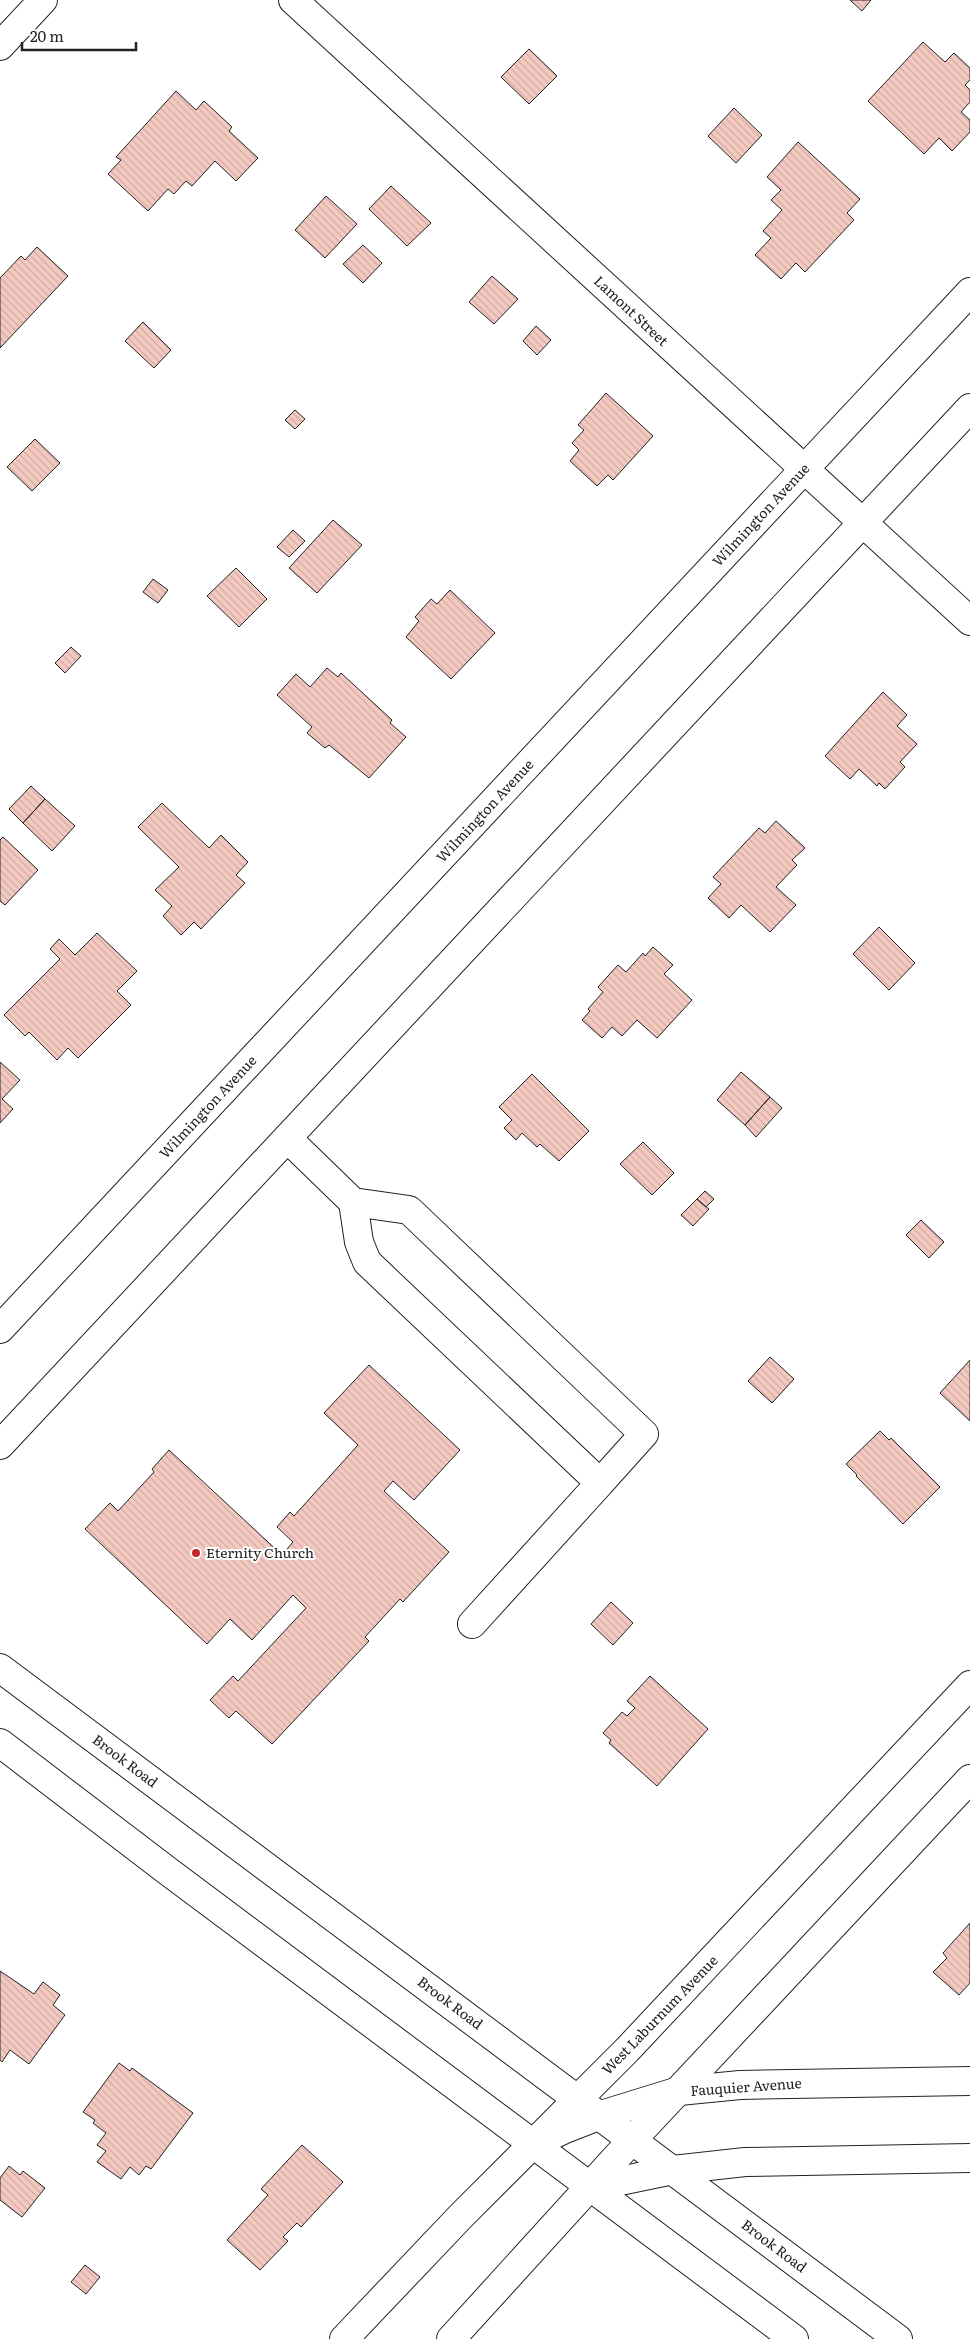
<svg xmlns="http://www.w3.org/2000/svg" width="970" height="2339" viewBox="0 0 970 2339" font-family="Literata,serif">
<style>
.building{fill:url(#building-back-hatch);stroke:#222}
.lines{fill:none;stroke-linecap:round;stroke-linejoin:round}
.minor-casing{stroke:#222;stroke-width:30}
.major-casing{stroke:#222;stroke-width:30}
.minor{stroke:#fff;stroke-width:28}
.major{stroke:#fff;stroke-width:28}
.poi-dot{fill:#c62828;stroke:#fff;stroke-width:2}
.labels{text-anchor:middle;stroke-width:4;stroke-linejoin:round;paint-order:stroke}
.street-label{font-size:14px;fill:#222;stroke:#fff}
.poi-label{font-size:14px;fill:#222;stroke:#fff;text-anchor:start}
</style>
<defs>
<pattern id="building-back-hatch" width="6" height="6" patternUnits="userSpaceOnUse" patternTransform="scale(1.25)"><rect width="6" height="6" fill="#f3c9c0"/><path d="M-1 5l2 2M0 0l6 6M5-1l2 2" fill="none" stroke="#d0aca5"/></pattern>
</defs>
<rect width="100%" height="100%" fill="#fff"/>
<path class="building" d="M850 0H871L862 11Z
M923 42 945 62 954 53 970 68V80L965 85 970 90V102L961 112 970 120V132L952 151 939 138 924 154 868 101Z
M529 49 557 76 529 104 501 77Z
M176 91 196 110 204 101 232 127 229 131 258 158 236 181 215 161 192 186 186 181 174 194 168 189 148 211 108 174 121 160 116 157Z
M734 108 762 135 736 163 708 136Z
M798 142 860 199 847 213 854 220 805 272 796 263 781 279 755 255 771 238 763 231 782 210 771 200 781 190 767 177Z
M391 186 431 223 407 246 369 209Z
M326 196 357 224 325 258 295 230Z
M363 245 382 263 363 283 343 264Z
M37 247 68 276 0 348V278L21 256 25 260Z
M492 276 518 299 494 324 469 302Z
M143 322 171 350 154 368 125 341Z
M536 326 551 340 537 355 523 341Z
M606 393 653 436 613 480 608 475 597 486 570 461 579 450 572 443 584 430 578 425Z
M295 410 305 419 295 429 285 420Z
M35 439 60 463 32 491 7 467Z
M333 520 362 545 317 593 289 568Z
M293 530 305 541 289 557 277 547Z
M236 568 267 599 239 627 207 596Z
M153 579 168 590 158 603 143 592Z
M450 590 495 633 451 679 406 637 419 621 415 617 431 599 437 604Z
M71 647 81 656 65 673 55 663Z
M327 668 338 677 341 673 392 720 390 723 406 737 369 778 329 745 325 748 307 733 312 727 277 695 296 674 310 687Z
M883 692 907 715 897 726 917 744 900 762 905 767 885 789 879 783 877 786 859 769 850 779 825 756Z
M31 786 45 799 23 823 9 809Z
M45 799 75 826 52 851 23 823Z
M162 803 209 848 221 835 248 862 236 875 245 883 201 929 194 922 181 935 163 916 172 906 155 890 179 867 138 827Z
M776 821 805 848 792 860 797 865 776 887 796 905 770 932 741 905 729 918 708 898 721 884 713 877 759 828 765 833Z
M3 837 38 870 5 905 0 901V840Z
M879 927 915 963 889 990 853 954Z
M97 933 137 971 117 991 131 1005 78 1058 68 1048 57 1060 29 1032 25 1036 4 1015 60 959 50 949 59 939 75 955Z
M653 947 673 965 664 974 692 1000 657 1038 637 1020 622 1036 612 1027 602 1038 582 1020 590 1011 588 1009 603 992 598 987 618 965 626 972 643 953 645 956Z
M0 1062 20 1080 2 1099 13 1109 0 1123Z
M741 1072 770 1097 745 1125 717 1100Z
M532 1074 589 1131 559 1161 540 1144 537 1147 522 1133 516 1140 504 1128 512 1120 499 1107Z
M770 1097 782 1108 756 1137 745 1125Z
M643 1142 674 1173 652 1195 620 1164Z
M705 1191 714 1199 706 1207 697 1199Z
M697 1199 709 1209 693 1226 681 1215Z
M921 1220 944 1242 929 1258 906 1235Z
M770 1357 794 1379 772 1403 748 1381Z
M970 1360V1421L940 1393Z
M369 1365 460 1450 414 1500 393 1481 384 1491 449 1552 403 1602 400 1599 365 1637 369 1641 272 1744 236 1711 229 1718 210 1700 233 1676 238 1681 306 1608 293 1595 252 1640 230 1619 207 1644 85 1529 110 1503 118 1511 154 1472 152 1469 169 1450 282 1555 293 1542 277 1527 290 1512 294 1516 358 1445 324 1413Z
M880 1431 889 1440 891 1438 940 1487 903 1524 856 1476 857 1475 846 1464Z
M611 1602 633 1623 613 1645 591 1624Z
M650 1676 708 1729 657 1786 609 1743 611 1740 603 1733 622 1712 627 1716 635 1708 627 1701Z
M970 1923V1983L959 1995 933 1972 947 1958 943 1953Z
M0 1971 34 1994 43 1982 60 1995 53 2005 65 2015 29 2064 10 2050 2 2062 0 2060Z
M119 2063 130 2071 132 2068 193 2113 151 2169 146 2166 139 2175 130 2167 121 2179 97 2162 106 2151 97 2145 106 2133 93 2123 95 2120 83 2112Z
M302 2145 343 2182 301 2227 297 2223 283 2237 288 2241 260 2270 227 2240 268 2195 261 2189Z
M9 2166 20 2175 23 2171 45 2188 22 2217 0 2200V2178Z
M85 2265 100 2277 86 2294 71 2282Z"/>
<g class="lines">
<defs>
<path id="minor" d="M293 0 970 621
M0 46 43 0
M287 1138 353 1202 359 1242 367 1262 600 1483 644 1434 409 1210 353 1202
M0 1329 970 292
M0 1445 970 408
M472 1624 600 1483
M536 2143 565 2129 601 2115 679 2091 740 2085 970 2081
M591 2187 673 2170 745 2162 970 2158"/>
<path id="major" d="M0 1668 898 2339
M0 1743 169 1872 794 2339
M344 2339 461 2216 627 2050 970 1685
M451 2339 633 2139 970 1779"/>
</defs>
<use href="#minor" class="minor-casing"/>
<use href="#major" class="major-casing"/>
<use href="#minor" class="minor"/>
<use href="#major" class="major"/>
</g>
<circle class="poi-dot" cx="196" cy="1553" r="5"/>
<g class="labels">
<g class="street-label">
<text transform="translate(631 311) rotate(43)" y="5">Lamont Street</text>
<text transform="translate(761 515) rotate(-47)" y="5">Wilmington Avenue</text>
<text transform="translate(485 811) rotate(-47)" y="5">Wilmington Avenue</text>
<text transform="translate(208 1107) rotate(-47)" y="5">Wilmington Avenue</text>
<text transform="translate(125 1761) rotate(37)" y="5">Brook Road</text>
<text transform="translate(450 2003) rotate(37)" y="5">Brook Road</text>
<text transform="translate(660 2015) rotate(-46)" y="5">West Laburnum Avenue</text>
<text transform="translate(746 2087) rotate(-4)" y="5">Fauquier Avenue</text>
<text transform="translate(774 2246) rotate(37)" y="5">Brook Road</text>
</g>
<g class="poi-label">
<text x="206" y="1558">Eternity Church</text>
</g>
</g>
<path d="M22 42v8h114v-8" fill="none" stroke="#222222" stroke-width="2.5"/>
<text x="30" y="42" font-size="15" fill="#222222" stroke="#ffffff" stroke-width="4" paint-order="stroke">20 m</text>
</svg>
